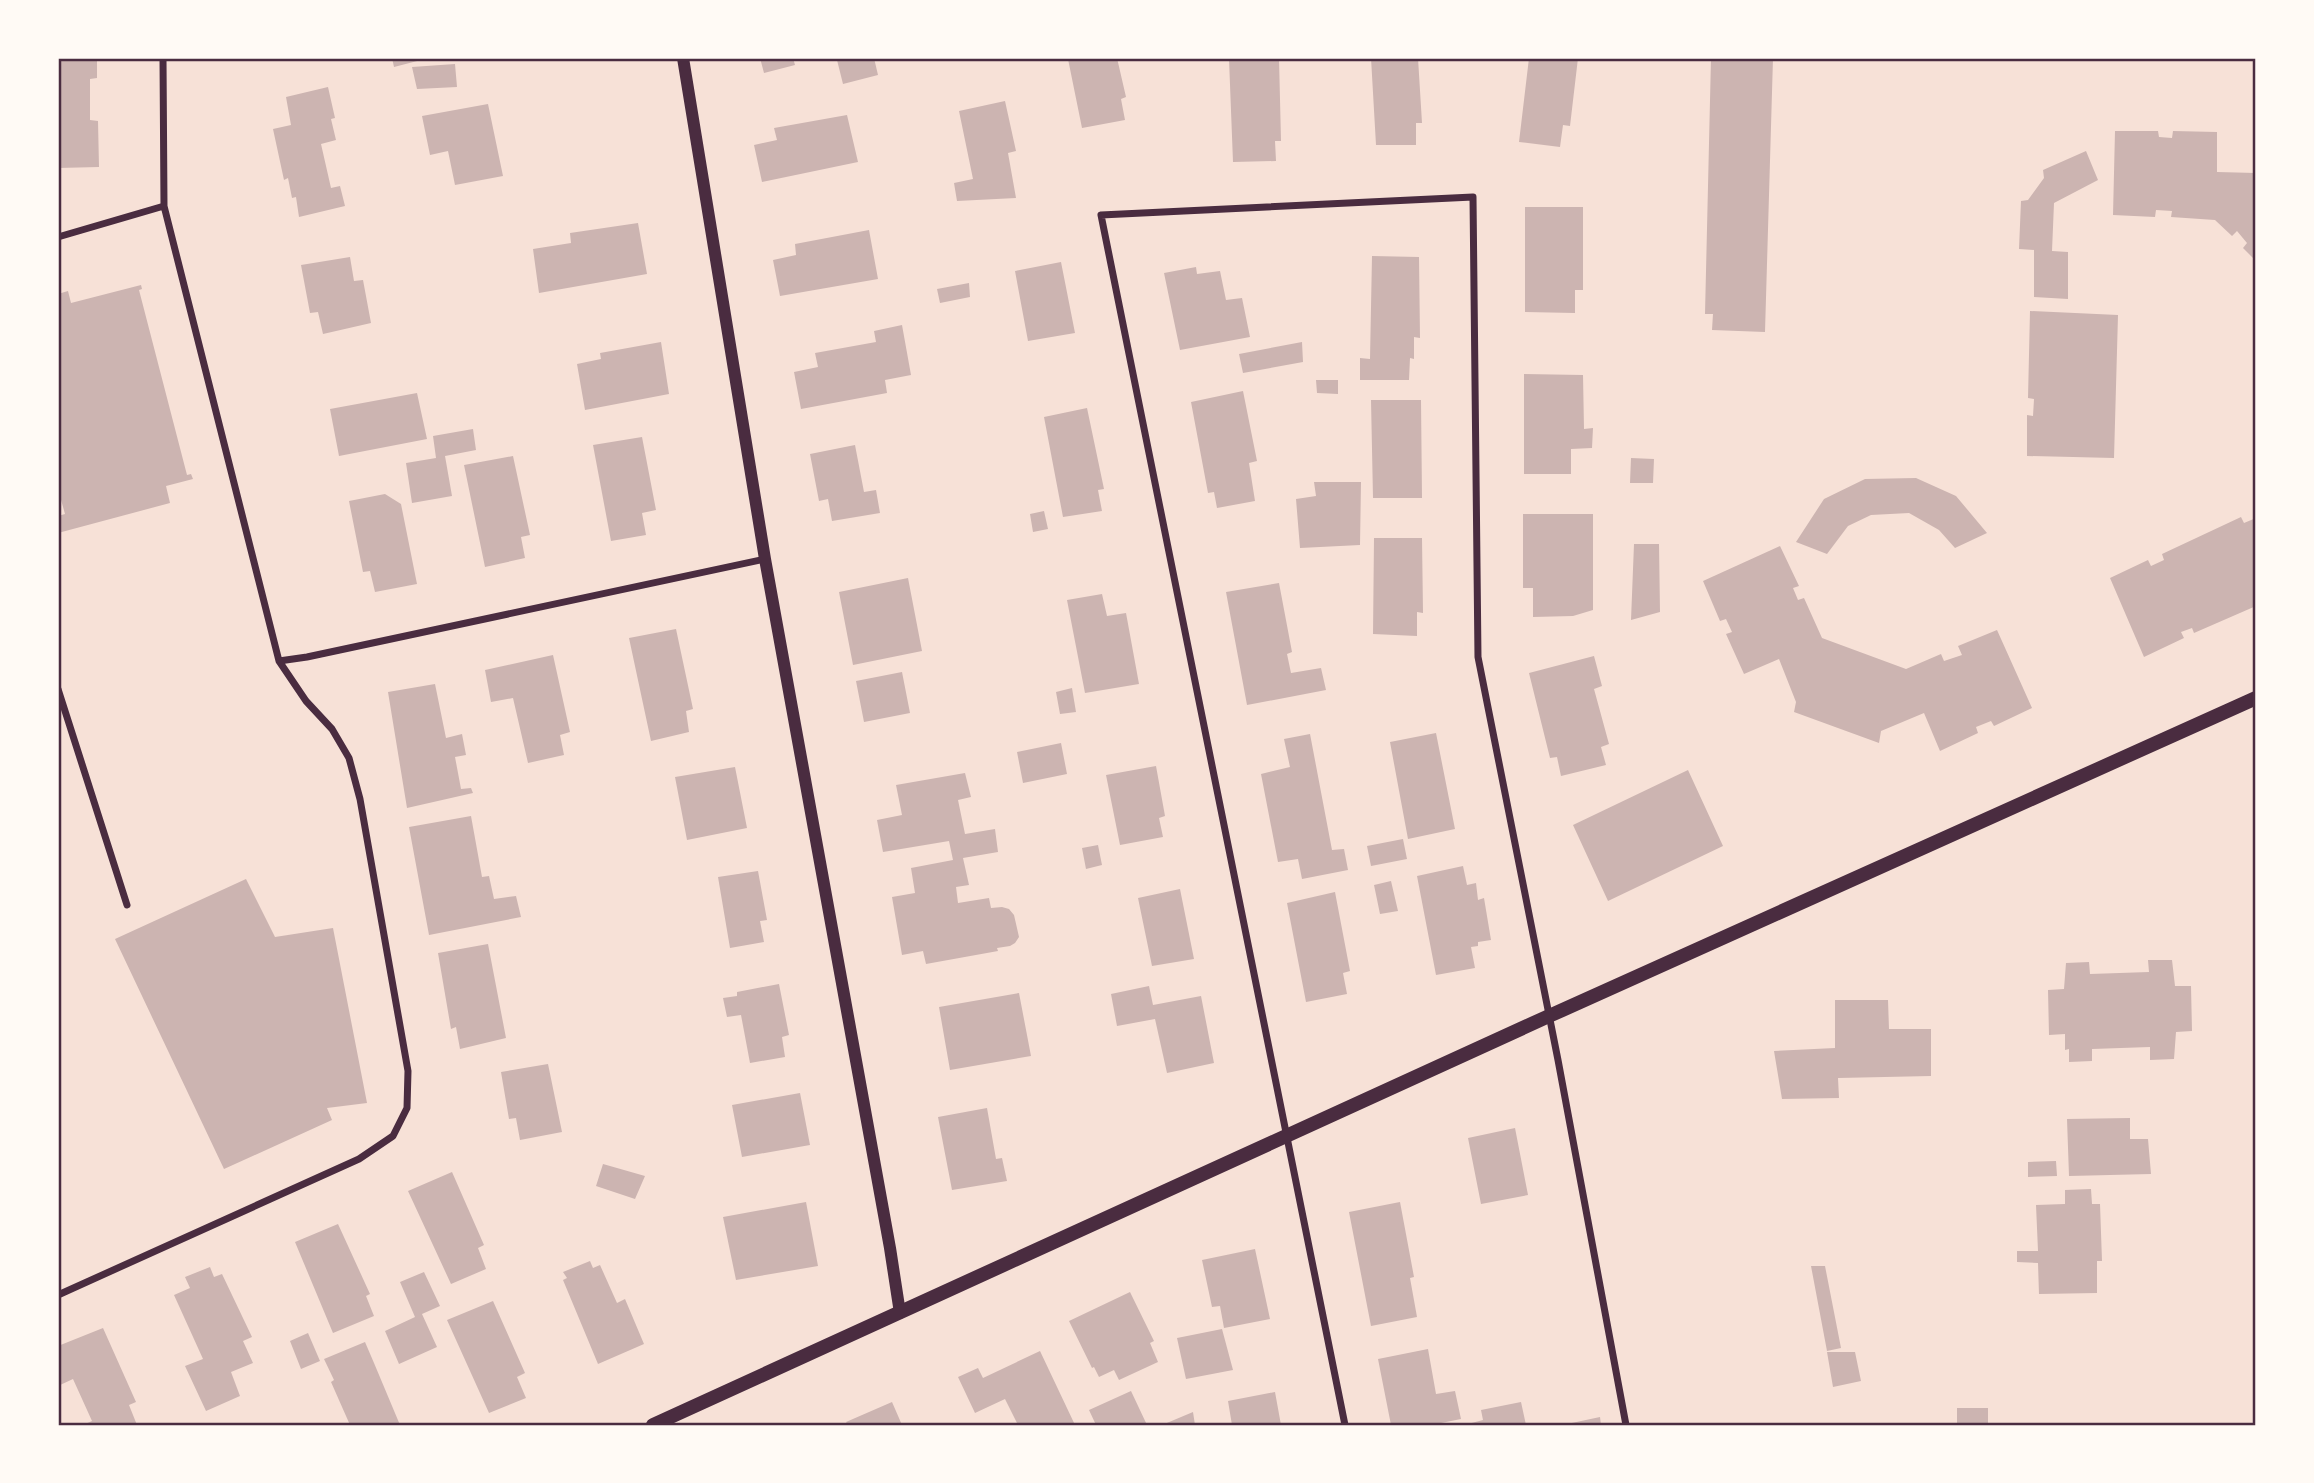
<svg xmlns="http://www.w3.org/2000/svg" width="2314" height="1483" viewBox="0 0 2314 1483" font-family="'Roboto Condensed',sans-serif">
<style>
.building{fill:#ccb4b1}
.lines{fill:none;stroke-linecap:round;stroke-linejoin:round}
.minor{stroke:#4a2c40;stroke-width:7}
.tertiary{stroke:#4a2c40;stroke-width:12}
.secondary{stroke:#4a2c40;stroke-width:14}
.neatline{fill:none;stroke:#4a2c40;stroke-width:2.5}
</style>
<rect width="100%" height="100%" fill="#f7e1d7"/>
<path class="building" d="M58 58H97V78L90 79V120L98 121 99 167 58 168Z
M392 58H425V59L394 67Z
M760 58H793L795 65 764 73Z
M846 58H874L878 75 843 84 837 60Z
M1117 58 1126 97 1121 99 1125 120 1082 128 1068 59Z
M1279 58 1281 141H1275L1276 161 1233 162 1229 59Z
M1371 58H1418L1422 123H1416V145H1376Z
M1529 58H1578L1570 126 1563 125 1560 147 1519 142Z
M1711 58H1773L1765 332 1712 330 1713 314H1705Z
M455 64 457 87 417 89 412 67Z
M328 87 335 118 331 119 336 140 321 144 331 188 340 186 345 206 299 217 296 197 292 198 288 178 284 180 273 129 291 125 286 97Z
M1005 101 1016 151 1008 153 1016 198 957 201 954 183 973 179 959 111Z
M488 104 503 176 455 185 448 151 430 155 422 116Z
M847 115 858 162 762 182 754 145 777 140 774 128Z
M2115 131H2158L2159 137 2172 138 2173 131 2217 132V172L2256 173V261L2243 248 2247 243 2237 231 2232 236 2215 220 2171 217 2172 211 2156 210 2155 217 2113 215Z
M2086 151 2098 180 2054 203 2052 251 2068 252V299L2034 297V250L2019 249 2021 201 2028 200 2044 178 2043 170Z
M1525 207H1583V290H1575V313L1525 312Z
M638 223 647 274 539 293 533 249 571 243 570 233Z
M869 230 878 279 780 296 773 260 796 255 795 244Z
M1372 256 1419 257 1420 338 1414 337V359L1410 358 1409 380H1360V358L1370 359Z
M350 257 354 281 363 280 371 323 323 334 318 312 310 313 301 265Z
M1061 262 1075 333 1028 341 1015 271Z
M1196 267 1197 274 1220 271 1226 300 1242 298 1250 337 1180 350 1164 273Z
M969 283 970 297 940 303 937 289Z
M141 285 142 289 139 290 187 475 191 474 193 479 166 486 170 503 58 533V516L65 514 58 489V294L68 291 71 303Z
M2030 311 2118 315 2114 458 2027 456V415L2033 416 2034 399 2028 398Z
M902 325 911 375 885 380 887 393 801 409 794 372 818 367 815 353 876 342 874 331Z
M661 342 669 394 585 410 577 364 601 359 600 353Z
M1302 342 1303 362 1243 373 1239 354Z
M1524 374 1583 375 1584 429 1593 428 1592 448 1571 449V474H1524Z
M1316 380H1338V394L1317 393Z
M1243 391 1257 461 1249 463 1255 501 1217 508 1214 492 1208 493 1191 402Z
M417 393 427 439 339 456 330 409Z
M1371 400H1421L1422 498H1373Z
M1087 408 1104 489 1098 490 1102 511 1063 517 1044 417Z
M473 429 476 450 445 456 452 496 412 503 406 463 436 458 433 436Z
M642 437 656 510 642 513 646 535 611 541 593 445Z
M855 445 864 492 876 490 880 513 832 521 828 499 819 501 810 454Z
M513 456 530 535 521 537 525 558 485 567 464 465Z
M1631 458 1654 459 1653 483H1630Z
M1916 478 1956 496 1987 533 1955 548 1939 530 1909 513 1871 515 1848 526 1827 554 1796 542 1824 499 1865 479Z
M1314 482H1361L1360 545 1300 548 1296 499 1316 496Z
M385 494 401 504 417 584 375 592 370 571 363 572 349 501Z
M1044 511 1048 529 1033 532 1030 514Z
M1523 514H1593V610L1573 616 1533 617V588H1523Z
M2241 517 2244 523 2256 518V606L2194 633 2192 628 2181 632 2184 638 2144 657 2110 578 2148 560 2151 566 2164 560 2162 554Z
M1374 538H1422L1423 613 1417 612V636L1373 634Z
M1634 544H1659L1660 612 1631 620Z
M1780 546 1799 586 1793 588 1798 600 1804 598 1822 638 1906 669 1941 654 1944 661 1962 655 1958 646 1997 630 2032 708 1994 726 1991 721 1976 727 1978 733 1940 751 1924 713 1881 731 1879 743 1794 712 1796 702 1779 659 1744 674 1726 634 1732 632 1726 619 1720 621 1703 581Z
M908 578 922 651 853 665 839 592Z
M1279 583 1292 652 1287 654 1291 673 1321 668 1326 690 1247 705 1226 592Z
M1102 594 1107 616 1126 613 1139 684 1085 693 1067 600Z
M676 629 693 709 686 711 689 732 651 741 629 638Z
M553 655 570 732 560 735 564 755 528 763 513 698 491 702 485 670Z
M1594 656 1602 686 1594 689 1609 744 1601 747 1606 765 1561 776 1557 757 1550 758 1529 673Z
M902 672 910 713 864 722 856 681Z
M435 684 446 738 462 734 466 755 455 757 461 789 471 788 473 793 407 808 388 692Z
M1072 688 1076 712 1060 714 1056 692Z
M1436 733 1455 829 1408 839 1390 742Z
M1310 734 1332 850 1344 849 1348 870 1302 879 1298 859 1278 862 1261 774 1290 767 1284 739Z
M1061 743 1067 774 1023 783 1017 752Z
M1156 766 1165 816 1159 818 1163 837 1120 845 1106 775Z
M735 767 747 828 687 840 675 777Z
M1688 770 1723 846 1608 901 1573 825Z
M965 773 971 797 958 800 965 834 995 829 998 852 963 858 969 885 956 887 958 903 989 898 991 908 1002 907 1009 909 1014 915 1019 937 1015 943 1010 946 997 948 998 951 926 964 923 951 902 955 892 897 915 893 911 868 953 860 949 841 883 852 877 820 902 815 896 785Z
M471 816 482 877 489 876 494 899 516 896 521 917 429 935 409 827Z
M1403 839 1407 859 1371 866 1367 846Z
M1098 845 1102 865 1086 869 1082 848Z
M1463 866 1467 885 1476 883 1478 900 1484 898 1491 940 1478 942V946L1471 947 1475 968 1436 975 1417 876Z
M758 871 767 920 760 921 764 942 730 948 718 877Z
M246 879 275 937 333 928 367 1103 327 1108 332 1120 224 1169 115 939Z
M1391 881 1398 911 1380 914 1374 885Z
M1180 889 1194 959 1152 966 1138 898Z
M1335 892 1350 971 1343 973 1347 994 1306 1002 1287 903Z
M488 944 506 1038 460 1049 456 1027 451 1029 438 953Z
M2148 960H2172L2175 986H2191L2192 1031 2176 1032 2174 1059 2150 1060V1047L2092 1049V1061L2069 1062V1049L2065 1050V1034L2049 1035 2048 990 2064 989 2066 963 2089 962 2090 974 2149 972Z
M779 984 789 1035 782 1037 785 1057 750 1063 741 1015 727 1017 723 998 737 996V992Z
M1149 986 1153 1005 1201 996 1214 1063 1167 1073 1155 1019 1117 1026 1111 994Z
M1019 993 1031 1056 950 1070 939 1007Z
M1835 1000H1888L1889 1029H1931V1076L1838 1078 1839 1098 1782 1099 1774 1051 1835 1048Z
M548 1064 562 1132 520 1140 516 1118 509 1119 501 1072Z
M800 1093 810 1145 742 1157 732 1105Z
M987 1108 996 1159 1002 1158 1007 1181 952 1190 938 1117Z
M2130 1118V1139H2148L2151 1174 2069 1176 2067 1119Z
M1515 1128 1528 1195 1481 1204 1468 1138Z
M2056 1161 2057 1176 2028 1177V1162Z
M603 1164 645 1176 635 1199 596 1186Z
M452 1172 484 1245 478 1248 486 1269 451 1284 408 1191Z
M2091 1189 2092 1204H2100L2102 1261H2097V1293L2039 1294 2038 1263 2017 1262V1251H2038L2036 1205 2065 1204V1190Z
M806 1202 818 1266 736 1280 723 1217Z
M1400 1202 1414 1277 1410 1278 1417 1317 1371 1326 1349 1212Z
M338 1224 370 1294 366 1296 374 1316 333 1333 295 1242Z
M1255 1249 1270 1319 1224 1328 1220 1306 1212 1307 1202 1260Z
M590 1261 593 1268 600 1265 617 1303 625 1299 644 1344 598 1364 563 1280 567 1278 563 1272Z
M1811 1266H1825L1841 1348 1827 1351Z
M210 1267 214 1277 222 1274 252 1337 243 1341 253 1363 231 1372 240 1396 206 1411 185 1366 203 1359 174 1295 190 1288 185 1277Z
M424 1272 440 1306 422 1314 437 1347 399 1364 385 1331 415 1317 400 1282Z
M1130 1292 1154 1341 1150 1343 1158 1362 1119 1380 1114 1370 1099 1377 1094 1367 1092 1368 1069 1321Z
M493 1301 525 1373 517 1377 526 1398 489 1413 447 1320Z
M103 1328 136 1402 129 1405 137 1425H83L92 1421 73 1379 58 1386V1346Z
M1222 1329 1233 1370 1186 1379 1177 1338Z
M308 1333 320 1361 301 1369 290 1341Z
M365 1342 374 1363 400 1425H350L331 1382 334 1380 324 1359Z
M1428 1349 1436 1394 1455 1391 1461 1419 1441 1423 1442 1425H1391L1378 1359Z
M1040 1351 1075 1425H1018L1005 1399 975 1413 958 1377 978 1368 983 1378Z
M1827 1352H1855L1861 1381 1833 1387Z
M1131 1391 1147 1425H1096L1089 1410Z
M1275 1392 1281 1425H1232L1228 1401Z
M892 1402 902 1425H848L846 1422Z
M1521 1402 1526 1425H1464L1483 1420 1481 1410Z
M1957 1408H1988V1425H1957Z
M1193 1412 1195 1425H1162Z
M1600 1417 1601 1425H1567V1424Z"/>
<g class="lines">
<path class="minor" d="M58 237 164 206
M279 661 307 657 765 559
M58 689 127 905
M58 1295 359 1159 393 1136 407 1108 408 1071 360 799 349 758 332 729 306 701 279 661 164 206 163 58
M1345 1425 1101 215 1473 197 1478 657 1558 1060 1626 1425"/>
<path class="tertiary" d="M683 58 765 559 890 1248 900 1313"/>
<path class="secondary" d="M653 1425 1549 1016 2256 698"/>
</g>
<rect width="2314" height="1483" fill="none" stroke="#fffaf5" stroke-width="119"/>
<rect x="60" y="60" width="2194" height="1364" class="neatline"/>
</svg>
